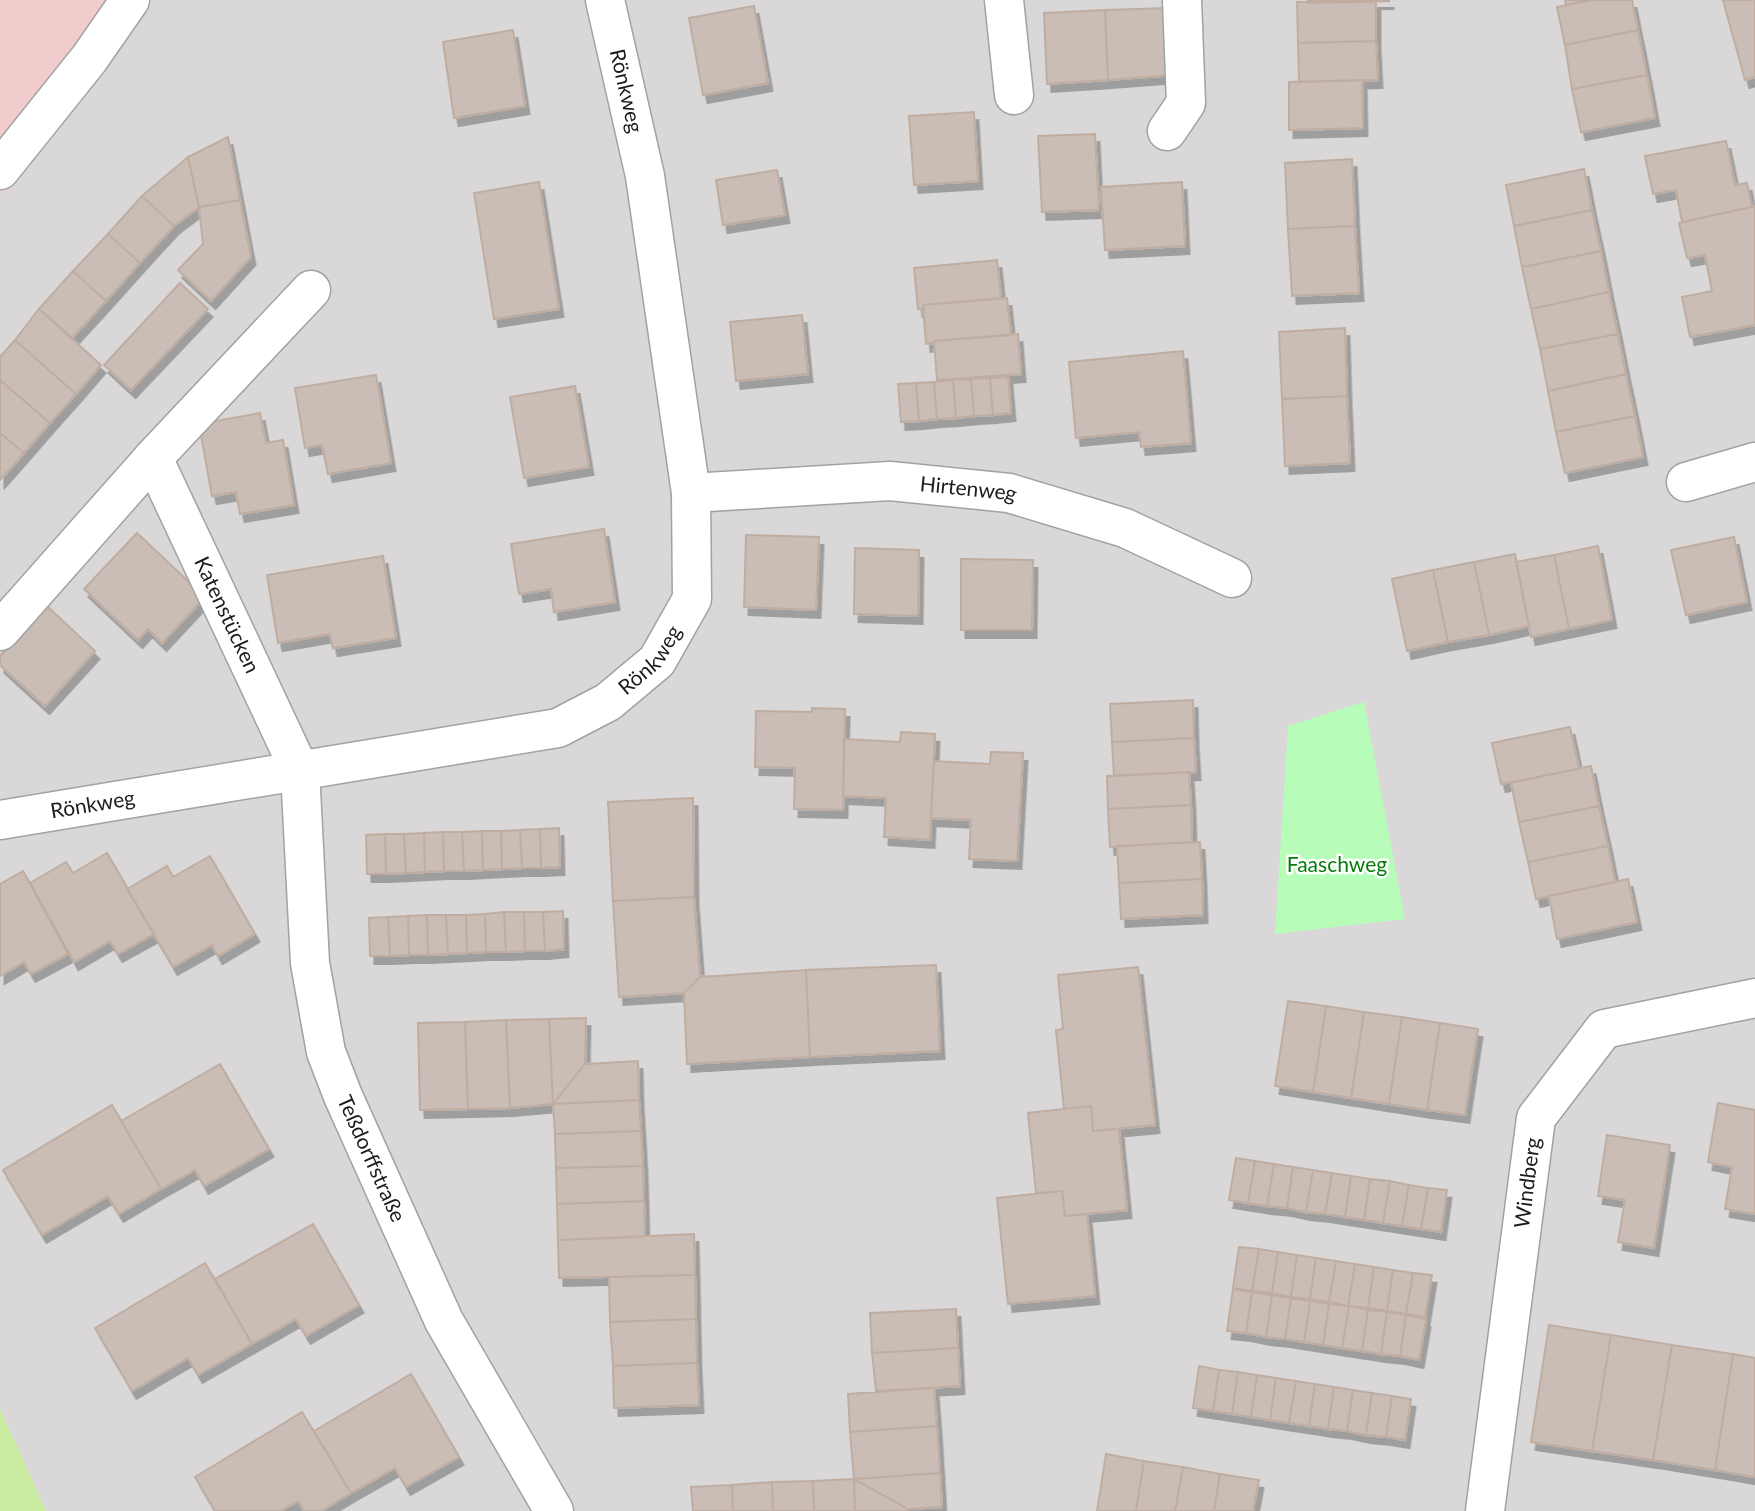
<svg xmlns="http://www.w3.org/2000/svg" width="1755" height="1511" viewBox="0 0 1755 1511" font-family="Lato,sans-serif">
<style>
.residential{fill:#d9d7d7}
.commercial{fill:#f0cccc}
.grass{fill:#c9eca0}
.park{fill:#b7fdb9}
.building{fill:#c9bdb5;stroke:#c0ada1;stroke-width:2;filter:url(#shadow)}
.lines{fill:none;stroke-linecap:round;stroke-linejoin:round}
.minor-casing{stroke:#a2a2a2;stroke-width:41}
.minor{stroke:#fff;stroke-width:38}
.labels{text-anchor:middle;stroke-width:5;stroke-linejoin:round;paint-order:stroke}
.street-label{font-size:21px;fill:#1b1b1b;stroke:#fff}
.park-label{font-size:21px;fill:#047d08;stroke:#fff}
</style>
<defs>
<filter id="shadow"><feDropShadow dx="4.5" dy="8" stdDeviation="0" flood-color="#0004"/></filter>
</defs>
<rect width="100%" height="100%" fill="#ede8df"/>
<path class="residential" d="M143 0H1755V1511H46L0 1409V195Z"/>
<path class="commercial" d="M0 0H143L0 195Z"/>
<path class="grass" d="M0 1409 46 1511H0Z"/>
<path class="park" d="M1364 702 1405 919 1275 934 1288 726Z"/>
<path class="building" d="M1307 0H1389V1L1308 3Z
M1565 0H1591L1566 5Z
M1592 0H1632L1638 30 1565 45 1557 7Z
M1723 0H1755V77L1745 80Z
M1297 2H1376V41L1298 43Z
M754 6 768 83 703 95 689 18Z
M1168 8 1173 75 1108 80 1105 10Z
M1105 10 1108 80 1047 84 1044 13Z
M513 30 525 106 454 118 443 42Z
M1638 30 1647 75 1572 89 1565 45Z
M1376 41 1378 80 1299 82 1298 43Z
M1647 75 1655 118 1581 132 1572 89Z
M1362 80 1363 128 1289 130V82Z
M974 112 978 181 914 185 909 116Z
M1095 134 1099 210 1042 212 1038 136Z
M228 137 240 200 199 207 188 157Z
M1726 141 1735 185 1747 183 1752 207 1682 222 1676 190 1653 194 1645 156Z
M188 157 199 207 174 226 142 196Z
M1352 159 1355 226 1288 229 1285 163Z
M1584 169 1592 210 1514 226 1506 185Z
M777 170 785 215 723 225 716 180Z
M539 182 559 309 494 319 474 193Z
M1182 182 1185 246 1105 250 1101 187Z
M142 196 174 226 140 263 108 234Z
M240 200 251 257 211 301 178 270 203 244 199 207Z
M1755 206V325L1690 337 1682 297 1712 291 1705 255 1687 258 1679 223Z
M1592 210 1601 251 1522 267 1514 226Z
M1355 226 1359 293 1292 296 1288 229Z
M108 234 140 263 106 301 73 271Z
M1601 251 1609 292 1531 309 1522 267Z
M997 260 1001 298 923 305 924 309H918L914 268Z
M73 271 106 301 72 338 39 309Z
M180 283 208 309 131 390 104 365Z
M1609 292 1618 334 1540 349 1531 309Z
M1007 298 1011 335 934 341V343L926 344 923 305Z
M39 309 101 365 76 394 15 340Z
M802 315 808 374 736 381 730 322Z
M1345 328 1347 396 1282 399 1279 332Z
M1018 334 1021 374 937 380 934 341Z
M1618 334 1626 374 1548 391 1540 349Z
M15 340 76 394 50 423 0 380V357Z
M1183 351 1191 443 1141 447 1139 432 1076 438 1069 362Z
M1626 374 1635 416 1556 432 1548 391Z
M376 375 391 463 328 474 322 445 305 448 295 388Z
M1008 377 1011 413 993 415 990 378Z
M990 378 993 415 974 416 971 379Z
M971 379 974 416 956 418 953 380Z
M0 380 50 423 24 453 0 433Z
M953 380 956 418 937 419 934 382Z
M934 382 937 419 919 421 916 383Z
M916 383 919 421 901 422 898 384Z
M575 386 589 467 524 478 510 397Z
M1347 396 1350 463 1285 466 1282 399Z
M260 413 266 443 283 440 294 505 240 514 236 492 212 496 199 424Z
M1635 416 1643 457 1565 473 1556 432Z
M0 433 24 453 0 480Z
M604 529 615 602 554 612 551 589 519 594 511 544Z
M137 533 205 597 162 643 148 629 138 640 84 589Z
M746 535 819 537 816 610 744 607Z
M1734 537 1747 602 1686 615 1671 550Z
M1598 546 1612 620 1569 629 1554 555Z
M855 548 919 550 918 616 854 614Z
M1515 554 1529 626 1489 635 1474 562Z
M1554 555 1569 629 1531 637 1516 562Z
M383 556 396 638 333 648 330 634 278 643 267 575Z
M961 559 1033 560 1032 630H961Z
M1474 562 1489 635 1448 642 1433 570Z
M1433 570 1448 642 1407 651 1392 579Z
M47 606 95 651 45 706 0 665V656Z
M1193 700 1194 738 1112 742 1110 704Z
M812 708 845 709 843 810 794 809 795 768 755 767 756 711 812 712Z
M1570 727 1579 769 1501 784 1492 743Z
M901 732 935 734 930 840 884 837 886 798 843 796 844 739 900 742Z
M1194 738 1196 772 1114 776 1112 742Z
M991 752 1023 753 1017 861 969 859 971 820 931 818 934 761 990 764Z
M1591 766 1599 806 1519 822 1511 783Z
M1189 772 1191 805 1108 809 1107 776Z
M693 798 694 897 613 901 608 802Z
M1191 805 1192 842 1110 847 1108 809Z
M1599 806 1608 846 1528 862 1519 822Z
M559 828 560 867 541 868 540 829Z
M540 829 541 868H522L520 830Z
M520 830 522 868 502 869 501 831Z
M482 831 483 870 464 871 462 832Z
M482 831H501L502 869 483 870Z
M443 832H462L464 871H444Z
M443 832 444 871 425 872 424 833Z
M424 833 425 872 406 873 404 834Z
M385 834H404L406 873 386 874Z
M385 834 386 874H367L366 835Z
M1200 842 1202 879 1119 883 1117 846Z
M1608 846 1615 882 1536 899 1528 862Z
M107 853 154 934 118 954 110 941 74 962 30 883 66 862 73 873Z
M210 856 255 934 218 956 212 945 173 967 127 889 167 866 173 877Z
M23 871 68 954 31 974 24 962 0 976V884Z
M1202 879 1203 915 1121 919 1119 883Z
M1628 879 1637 922 1557 939 1549 896Z
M694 897 700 977 684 993 619 997 613 901Z
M563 911 564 949 545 951 543 912Z
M504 912 506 952H486L485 914Z
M504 912H524L525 951 506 952Z
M524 912H543L545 951H525Z
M485 914 486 952 467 953 466 915Z
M427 915H446L448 954 428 955Z
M427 915 428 955H409L408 916Z
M446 915H466L467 953 448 954Z
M408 916 409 955 390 956 388 917Z
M388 917 390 956H370L369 918Z
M936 965 940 1051 810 1057 806 970Z
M1138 967 1155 1125 1093 1131 1091 1106 1064 1109 1056 1030 1063 1029 1058 975Z
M806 970 810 1057 687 1064 684 993 700 977Z
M1288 1001 1326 1006 1313 1092 1275 1086Z
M1326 1006 1364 1012 1351 1098 1313 1092Z
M1364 1012 1402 1017 1389 1104 1351 1098Z
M1402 1017 1440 1023 1427 1110 1389 1104Z
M586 1018 585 1064 553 1104 549 1019Z
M549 1019 553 1104 510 1108 506 1020Z
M506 1020 510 1108 468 1109 465 1022Z
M465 1022 468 1109 420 1110 418 1023Z
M1440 1023 1478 1029 1465 1115 1427 1110Z
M638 1061 639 1100 553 1104 585 1064Z
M220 1064 269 1149 204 1186 195 1170 161 1189 121 1121Z
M639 1100 641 1131 555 1134 553 1104Z
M1718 1103 1755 1110V1214L1725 1209 1732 1167 1708 1162Z
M112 1105 161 1189 119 1214 108 1196 42 1235 3 1170Z
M1091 1106 1093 1131 1119 1129 1127 1210 1065 1216 1062 1191 1036 1193 1028 1113Z
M641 1131 643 1166 556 1168 555 1134Z
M1607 1135 1670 1145 1654 1248 1618 1242 1625 1200 1598 1196Z
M1236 1158 1255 1161 1248 1203 1229 1200Z
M1255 1161 1274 1164 1267 1206 1248 1203Z
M1274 1164 1293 1167 1287 1208 1267 1206Z
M643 1166 644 1201 557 1204 556 1168Z
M1293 1167 1313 1170 1306 1212 1287 1208Z
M1313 1170 1332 1173 1325 1214 1306 1212Z
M1332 1173 1351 1176 1345 1217 1325 1214Z
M1351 1176 1370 1179 1364 1220 1345 1217Z
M1370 1179 1390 1181 1383 1223 1364 1220Z
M1390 1181 1409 1185 1402 1226 1383 1223Z
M1409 1185 1428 1188 1421 1229 1402 1226Z
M1428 1188 1447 1190 1441 1232 1421 1229Z
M1062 1191 1065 1216 1087 1214 1095 1296 1008 1304 997 1198Z
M644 1201 645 1237 558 1240 557 1204Z
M313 1224 359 1305 306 1336 296 1319 252 1344 215 1279Z
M694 1234 695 1275 559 1278 558 1240Z
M1239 1247 1259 1249 1252 1291 1233 1288Z
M1259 1249 1278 1252 1272 1293 1252 1291Z
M1278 1252 1297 1255 1291 1297 1272 1293Z
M1297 1255 1316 1258 1310 1299 1291 1297Z
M1316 1258 1336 1261 1329 1302 1310 1299Z
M1336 1261 1355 1264 1348 1306 1329 1302Z
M205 1263 252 1344 198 1375 188 1358 132 1391 95 1328Z
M1355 1264 1374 1267 1368 1308 1348 1306Z
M1374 1267 1393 1270 1387 1311 1368 1308Z
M1393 1270 1413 1273 1406 1314 1387 1311Z
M1413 1273 1432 1275 1425 1317 1406 1314Z
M695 1275 696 1319 610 1322 609 1277Z
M1233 1289 1252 1292 1246 1333 1227 1331Z
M1252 1292 1272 1295 1266 1337 1246 1333Z
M1272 1295 1291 1298 1285 1339 1266 1337Z
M1291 1298 1310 1301 1304 1342 1285 1339Z
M1310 1301 1329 1304 1323 1345 1304 1342Z
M1329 1304 1349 1306 1342 1348 1323 1345Z
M1349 1306 1368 1310 1362 1351 1342 1348Z
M956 1309 958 1348 872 1353 870 1313Z
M1368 1310 1387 1312 1381 1354 1362 1351Z
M1387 1312 1406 1315 1400 1356 1381 1354Z
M1406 1315 1426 1319 1419 1360 1400 1356Z
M696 1319 697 1363 613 1366 610 1322Z
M1549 1325 1611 1335 1592 1451 1531 1442Z
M1611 1335 1672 1345 1653 1460 1592 1451Z
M1672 1345 1733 1354 1715 1470 1653 1460Z
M958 1348 960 1386 876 1391 872 1353Z
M1733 1354 1755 1358V1477L1715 1470Z
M697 1363 699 1405 614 1408 613 1366Z
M1199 1366 1219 1370 1213 1411 1193 1408Z
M1219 1370 1238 1372 1232 1414 1213 1411Z
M1238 1372 1257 1375 1251 1417 1232 1414Z
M411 1374 459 1457 406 1487 395 1468 351 1493 314 1431Z
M1257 1375 1276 1378 1270 1420 1251 1417Z
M1276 1378 1296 1381 1289 1423 1270 1420Z
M1296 1381 1315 1384 1309 1426 1289 1423Z
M1315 1384 1334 1387 1328 1429 1309 1426Z
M1334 1387 1353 1390 1347 1431 1328 1429Z
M934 1388 937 1426 850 1432 848 1394Z
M1353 1390 1372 1393 1366 1435 1347 1431Z
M1372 1393 1392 1396 1386 1437 1366 1435Z
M1392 1396 1411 1399 1405 1440 1386 1437Z
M302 1412 351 1493 321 1511H304L298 1501 280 1511H215L195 1477Z
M937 1426 940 1473 854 1479 850 1432Z
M1106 1454 1144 1461 1136 1511H1097Z
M1144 1461 1183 1467 1175 1511H1136Z
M1183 1467 1220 1474 1214 1511H1175Z
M940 1473 942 1507 908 1509 854 1479Z
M1220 1474 1259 1480 1253 1511H1214Z
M854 1479 855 1511H814L813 1481Z
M854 1479 908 1509V1511H855Z
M813 1481 814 1511H773L772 1482Z
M772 1482 773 1511H733L732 1485Z
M732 1485 733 1511H693L691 1487Z"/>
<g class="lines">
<defs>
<g id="minor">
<path d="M1004 0 1014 95"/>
<path d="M1167 131 1186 103 1182 0"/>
<path d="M0 170 89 59 130 0"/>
<path id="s1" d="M311 290 153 458 300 771 310 963 326 1052 343 1096 444 1321 554 1511"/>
<path d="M1686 482 1755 462"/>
<path id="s2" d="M691 493 890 481 1009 493 1125 528 1232 578"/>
<path d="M0 631 153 458"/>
<path id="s3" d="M0 820 558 728 608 702 657 661 692 599 691 493 645 176 605 0"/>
<path id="s4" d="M1485 1511 1536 1118 1604 1029 1755 998"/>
</g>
</defs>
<use href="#minor" class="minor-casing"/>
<use href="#minor" class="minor"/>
</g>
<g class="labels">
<g class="street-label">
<text transform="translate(626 91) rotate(77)" y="7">Rönkweg</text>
<text dy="7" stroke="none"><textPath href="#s2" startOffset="278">Hirtenweg</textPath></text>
<text dy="7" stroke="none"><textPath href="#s1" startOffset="404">Katenstücken</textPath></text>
<text dy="7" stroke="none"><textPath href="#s3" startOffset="682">Rönkweg</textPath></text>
<text dy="7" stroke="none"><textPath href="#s3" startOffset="94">Rönkweg</textPath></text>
<text dy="7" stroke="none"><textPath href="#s1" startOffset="975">Teßdorffstraße</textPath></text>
<text dy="7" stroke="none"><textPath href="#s4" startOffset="331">Windberg</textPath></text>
</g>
<g class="park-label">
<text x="1337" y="872">Faaschweg</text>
</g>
</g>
</svg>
